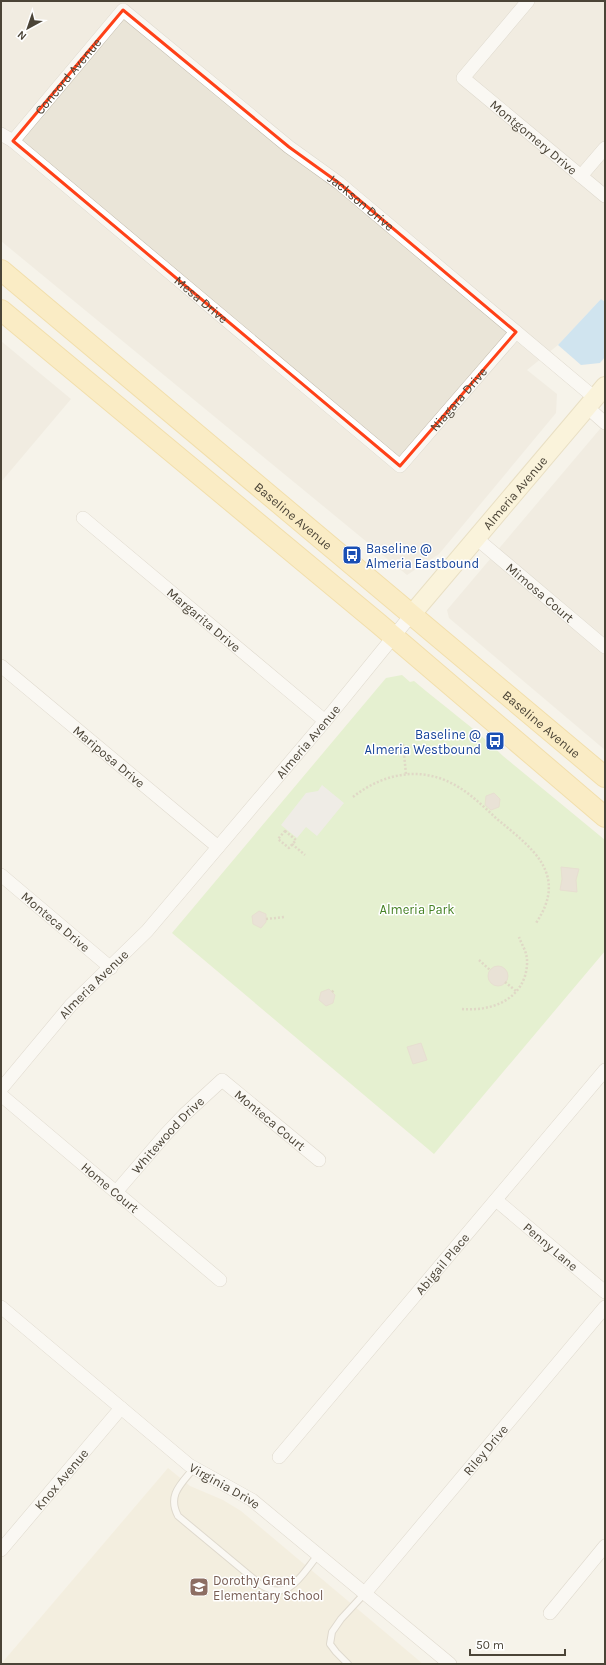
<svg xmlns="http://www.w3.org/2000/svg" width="606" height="1665" viewBox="0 0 606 1665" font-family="Karla,sans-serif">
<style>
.residential{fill:#eae5d8}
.education{fill:#f0e9d3}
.green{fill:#d0edb1}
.parking{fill:#e7e5e2}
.water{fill:#a3d2f6}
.building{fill:#d9cfbf;stroke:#d4c7b1}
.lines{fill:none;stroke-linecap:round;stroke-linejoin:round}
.lane-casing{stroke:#c3bbac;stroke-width:8}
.street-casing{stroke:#c3bbac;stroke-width:14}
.secondary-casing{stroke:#d9c997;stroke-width:20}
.primary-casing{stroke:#edc761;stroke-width:22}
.path{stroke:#c5b89c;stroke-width:2.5;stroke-dasharray:2 2;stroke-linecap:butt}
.lane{stroke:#fff;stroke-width:6}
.street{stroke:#fff;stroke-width:13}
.secondary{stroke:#fff4cb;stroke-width:18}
.primary{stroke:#ffe59a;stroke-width:20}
.marked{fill:none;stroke:#ff4118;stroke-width:3;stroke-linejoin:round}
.labels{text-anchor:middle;stroke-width:3;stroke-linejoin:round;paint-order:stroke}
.street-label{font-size:13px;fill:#4b4437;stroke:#fff}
.transit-label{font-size:13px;fill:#164399;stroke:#fff;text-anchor:start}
.park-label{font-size:13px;fill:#468225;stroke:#fff}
.education-label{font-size:13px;fill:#785e54;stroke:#fff;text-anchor:start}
</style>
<rect width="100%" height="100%" fill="#f6f3ea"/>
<path class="residential" d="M1 1H605V302L601 299 558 345 527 370 557 394 556 413 439 554 407 575 1 241Z
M1 341 71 399 1 482Z
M605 423V750L449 618 447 610Z"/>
<path class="education" d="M168 1468 190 1486 223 1500 241 1511 423 1664H1Z"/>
<path class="green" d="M402 675 410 682 414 681C443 706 475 728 503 756L605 840V951L434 1154 172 933 386 678Z"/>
<path class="parking" d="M322 785 344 803 317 836 306 827 297 838 281 825 306 793 318 791Z"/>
<path class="water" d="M601 299 605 302V357L600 363 581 365 558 345Z"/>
<path class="building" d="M494 793 500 799 499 807 491 810 485 805 486 796Z
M561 867 579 869 576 880 577 892 560 890 562 879Z
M259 911 266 914V922L261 928 253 924 252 916Z
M488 976a10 10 0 1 1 20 0a10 10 0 1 1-20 0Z
M329 989 335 995 333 1003 326 1006 319 1000 321 992Z
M421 1043 427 1060 413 1064 407 1047Z"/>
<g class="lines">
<defs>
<path id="lane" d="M194 1468C181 1484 167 1495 178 1516L261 1585C289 1603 302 1574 318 1555
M348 1664 336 1652 330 1644 332 1632 341 1619 365 1593"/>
<g id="street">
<path id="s1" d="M528 1 463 78 605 196"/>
<path id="s2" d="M1 134 13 141 400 466 516 332"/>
<path id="s3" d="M13 141 123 10 289 147 339 183 595 398"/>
<path d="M581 176 605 148"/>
<path d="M587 407 605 423"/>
<path id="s4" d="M83 518 325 721"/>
<path id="s5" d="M476 538 605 647"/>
<path id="s6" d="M1 666 218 847"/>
<path id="s7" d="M1 875 111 968"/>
<path id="s8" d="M1 1089 71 1005 147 931 325 721 412 614"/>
<path id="s9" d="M1 1095 220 1280"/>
<path id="s10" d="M116 1192 166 1134 185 1114 222 1080 319 1160"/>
<path id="s11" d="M496 1200 605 1292"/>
<path id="s12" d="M1 1307 189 1465 252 1500 450 1664"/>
<path id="s13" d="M279 1457 605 1070"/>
<path id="s14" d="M1 1550 121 1408"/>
<path id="s15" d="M365 1593 605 1307"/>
<path d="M550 1613 605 1546"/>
</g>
<g id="secondary">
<path id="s16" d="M412 614 605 386"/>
</g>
<g id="primary">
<path id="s17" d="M1 270 605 777"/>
<path d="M1 310 379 624 605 817"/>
</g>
</defs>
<use href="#lane" class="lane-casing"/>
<use href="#street" class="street-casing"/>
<use href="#secondary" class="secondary-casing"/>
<use href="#primary" class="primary-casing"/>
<path class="path" d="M403 744 406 774
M353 797C385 772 424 765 460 788 473 796 485 808 497 819 532 848 569 874 536 923
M285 831 296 840 289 848 278 839Z
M292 844 305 855
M266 919 285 917
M479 960 490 970
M505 982 516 991
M332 992 334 990
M462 1009C488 1011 516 1003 525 976 527 969 528 961 526 954 525 949 521 943 519 937"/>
<use href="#lane" class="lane"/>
<use href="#street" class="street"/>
<use href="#secondary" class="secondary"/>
<use href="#primary" class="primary"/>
</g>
<path d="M0 0H606V1665H0ZM123 10 289 147 339 183 516 332 400 466 13 141Z" fill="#f6f3ea" fill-opacity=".55" fill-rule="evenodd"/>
<path class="marked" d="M123 10 289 147 339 183 516 332 400 466 13 141Z"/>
<defs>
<symbol id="bus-square" viewBox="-11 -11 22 22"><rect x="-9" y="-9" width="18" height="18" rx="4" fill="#1a4fb4" stroke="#fff"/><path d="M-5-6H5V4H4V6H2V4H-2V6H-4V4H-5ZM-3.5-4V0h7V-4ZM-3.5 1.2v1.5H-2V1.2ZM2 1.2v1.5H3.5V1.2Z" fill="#fff"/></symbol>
<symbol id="school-square" viewBox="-11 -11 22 22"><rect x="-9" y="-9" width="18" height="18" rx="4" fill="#8d6e63" stroke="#fff"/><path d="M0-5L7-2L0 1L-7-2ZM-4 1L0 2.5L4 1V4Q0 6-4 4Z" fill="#fff"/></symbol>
</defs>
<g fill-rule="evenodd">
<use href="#bus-square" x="341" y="544" width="22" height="22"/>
<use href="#bus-square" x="484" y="730" width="22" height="22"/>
<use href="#school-square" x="188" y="1576" width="22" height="22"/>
</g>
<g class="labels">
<g class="street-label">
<text dy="5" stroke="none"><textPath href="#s3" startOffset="85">Concord Avenue</textPath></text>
<text dy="5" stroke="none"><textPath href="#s1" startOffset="193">Montgomery Drive</textPath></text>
<text dy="5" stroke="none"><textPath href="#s3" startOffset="477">Jackson Drive</textPath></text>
<text dy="5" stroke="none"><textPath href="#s2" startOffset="260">Mesa Drive</textPath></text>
<text dy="5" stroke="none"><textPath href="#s2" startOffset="608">Niagara Drive</textPath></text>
<text dy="5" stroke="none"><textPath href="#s16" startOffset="159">Almeria Avenue</textPath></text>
<text dy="5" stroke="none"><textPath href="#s17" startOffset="382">Baseline Avenue</textPath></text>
<text dy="5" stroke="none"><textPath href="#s5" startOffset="84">Mimosa Court</textPath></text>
<text dy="5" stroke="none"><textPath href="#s4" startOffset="158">Margarita Drive</textPath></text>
<text dy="5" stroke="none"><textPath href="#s17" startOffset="706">Baseline Avenue</textPath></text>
<text dy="5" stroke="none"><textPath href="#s8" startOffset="464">Almeria Avenue</textPath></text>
<text dy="5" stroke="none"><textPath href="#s6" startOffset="141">Mariposa Drive</textPath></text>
<text dy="5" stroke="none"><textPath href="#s7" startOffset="72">Monteca Drive</textPath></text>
<text dy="5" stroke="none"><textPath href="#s8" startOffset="140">Almeria Avenue</textPath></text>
<text dy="5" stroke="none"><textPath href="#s10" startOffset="217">Monteca Court</textPath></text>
<text dy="5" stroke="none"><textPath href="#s10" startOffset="77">Whitewood Drive</textPath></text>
<text dy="5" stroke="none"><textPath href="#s9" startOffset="143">Home Court</textPath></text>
<text dy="5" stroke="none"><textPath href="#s11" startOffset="72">Penny Lane</textPath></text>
<text dy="5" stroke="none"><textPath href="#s13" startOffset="253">Abigail Place</textPath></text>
<text dy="5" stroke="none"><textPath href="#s15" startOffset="187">Riley Drive</textPath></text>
<text dy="5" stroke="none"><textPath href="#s14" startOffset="93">Knox Avenue</textPath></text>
<text dy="5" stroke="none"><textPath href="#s12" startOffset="287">Virginia Drive</textPath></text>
</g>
<g class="transit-label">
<text x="366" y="553">Baseline @<tspan x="366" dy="15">Almeria Eastbound</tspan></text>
<text x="481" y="739" text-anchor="end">Baseline @<tspan x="481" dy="15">Almeria Westbound</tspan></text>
</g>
<g class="park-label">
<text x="417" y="914">Almeria Park</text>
</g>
<g class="education-label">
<text x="213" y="1585">Dorothy Grant<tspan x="213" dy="15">Elementary School</tspan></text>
</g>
</g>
<rect width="606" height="1665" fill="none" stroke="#4b4437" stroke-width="4"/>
<g transform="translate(28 28) rotate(220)" stroke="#ffffff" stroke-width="3" paint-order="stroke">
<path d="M0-3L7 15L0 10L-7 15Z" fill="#4b4437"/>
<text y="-6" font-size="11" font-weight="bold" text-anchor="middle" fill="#4b4437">N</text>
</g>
<path d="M470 1649v6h95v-6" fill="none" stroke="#4b4437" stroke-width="2"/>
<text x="476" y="1649" font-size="12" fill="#4b4437" stroke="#ffffff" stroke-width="3" paint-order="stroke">50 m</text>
</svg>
